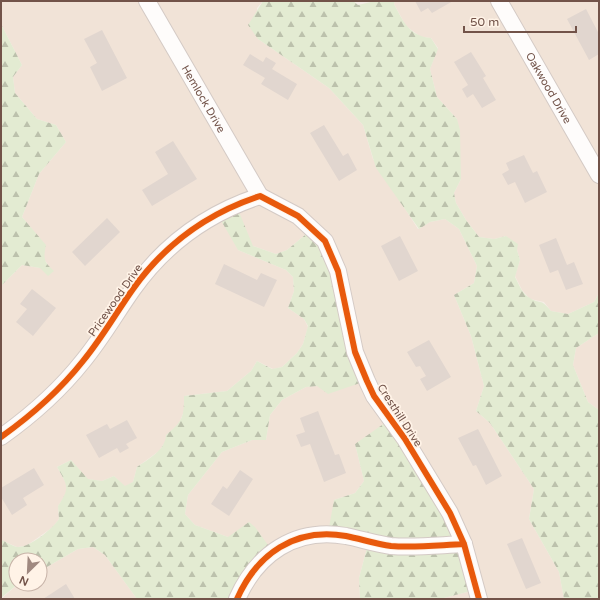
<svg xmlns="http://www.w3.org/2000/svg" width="600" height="600" viewBox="0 0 600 600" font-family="'Varela Round',sans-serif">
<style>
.residential{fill:#f1e3d7}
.forest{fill:url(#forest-firs)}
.building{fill:#e1d6cf}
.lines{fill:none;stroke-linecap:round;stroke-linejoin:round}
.minor-casing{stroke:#d4cac5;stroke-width:18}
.minor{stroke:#fefcfb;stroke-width:16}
.cycleway-casing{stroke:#fff3e7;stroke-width:8}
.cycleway{stroke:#e8590c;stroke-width:6}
.labels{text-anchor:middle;stroke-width:3.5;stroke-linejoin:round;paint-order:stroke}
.street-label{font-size:11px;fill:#725349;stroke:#fff3e7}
</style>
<defs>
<pattern id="forest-firs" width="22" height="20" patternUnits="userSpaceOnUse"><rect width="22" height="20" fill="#e3ebd2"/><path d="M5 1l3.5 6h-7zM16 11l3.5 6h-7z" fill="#bcc1ac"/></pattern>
</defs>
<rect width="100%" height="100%" fill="#f5eee7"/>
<path class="residential" d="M1 1H263L257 8 258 39 329 88 363 125 373 159 418 229 430 222 445 219 459 229 477 266 474 283 454 295 471 336 484 386 476 411 490 423 534 489 529 519 559 572 564 599H440L475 590 355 444 364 481 355 493 334 500 368 544 359 578 360 599H237L228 537 195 525 185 514 188 495 222 452 252 440H266L270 415 282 400 306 387 317 386 311 230 287 250 276 254 253 246 238 250 286 270 293 277 294 291 288 308 304 319 308 327 303 344 297 353 282 367 273 369 257 361 251 371 227 391 184 396V411L179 424 167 435 166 441 159 451 137 467 133 482 125 487 114 476 102 481 87 479 71 460 57 467 66 483 67 493 58 506 59 519 53 527 26 546 17 547 1 540V286L22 265 40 268 48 265 43 257 45 245 22 217 39 174 66 142 56 125 37 119 15 93 13 77 22 65 1 24Z
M395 1H599V293L594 302 568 314 551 311 544 302 530 299 522 290 515 276 520 260 517 250 506 236 494 239 479 237 466 220 456 203 454 193 461 179 457 119 437 97 430 69 438 48 431 38 421 37 406 26 394 4Z
M599 333V410L588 402 573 365 576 348Z
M93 547 105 555 137 599H1L18 584H40V571L78 549Z"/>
<path class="forest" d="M263 1H353L358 5 375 1H395L394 4C403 21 409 36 431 38L438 49 430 69 437 97 457 119 460 130 461 179 454 193 456 203 466 220 479 237 494 239 506 236 518 244 517 250 520 260 515 277C519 284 522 294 530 298 540 305 540 297 551 311L568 314 594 302 599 293V333L576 348 573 365 588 402 599 410V599H564L559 572 529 519 534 489 490 423 476 411 484 386 471 336 454 295 474 283 477 266 459 229 445 219 430 222 419 229 376 168 363 125 329 88 258 39 248 25Z
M1 24 22 65 13 77 15 93 37 119 56 125 66 142 39 174 22 217 46 245C43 259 44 262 54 271L48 276 40 268 22 265 1 286Z
M237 207 253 246 276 254 287 250 311 230 329 249 363 382 328 394 317 386 306 387 282 400 270 415 266 440H252L222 452 188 495 185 514 195 525 228 537 249 522 255 527 273 552 237 599H137L105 555 93 547 78 549 40 571V560H16V584H18L1 598V540C6 541 13 547 18 547 31 547 53 528 59 519L58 506C70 488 68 486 57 467L71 460 88 479 102 481 114 476 125 486 133 482 137 467C148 459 165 451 166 435 183 421 184 417 184 396L227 391 251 371 257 361 272 369 282 367 297 353 303 344 308 326 304 319 288 308 294 291 293 277 286 270 238 250 219 217Z
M389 420 437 491 475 590 440 599H360L359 578 368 544 328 533 334 500 355 493 364 481 355 444Z"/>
<path class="building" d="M415 1H453L432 13 428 8 421 12Z
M586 9 599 34V54L589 60 567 19Z
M102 30 127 78 102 91 90 67 97 63 84 39Z
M471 52 486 76 483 78 496 100 482 108 473 94 467 98 462 89 468 85 454 62Z
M250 54 263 62 266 57 276 63 272 69 297 84 288 100 261 84 265 78 243 65Z
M324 125 343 156 348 153 357 170 339 181 310 133Z
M173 141 197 179 152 206 142 190 168 174 155 152Z
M524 155 533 173 537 171 547 192 525 203 515 182 508 185 502 174 509 170 506 163Z
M107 218 120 232 85 266 72 252Z
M400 236 418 271 399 281 381 246Z
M556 238 567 265 574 262 583 284 566 290 558 270 550 273 539 245Z
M224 264 257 280 261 273 277 280 264 307 215 284Z
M32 289 56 308 33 336 16 322 27 309 20 304Z
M429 340 451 377 427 391 420 379 426 376 420 366 416 367 407 352Z
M318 411 335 455 339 454 346 473 324 482 310 444 301 447 296 435 305 432 300 418Z
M127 420 137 438 126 444 129 448 120 453 117 448 99 458 86 435 107 424 110 429Z
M478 429 502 476 486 485 476 465 473 466 458 438Z
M34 468 44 485 23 498 27 505 12 515 1 497V488Z
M240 470 253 479 229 516 211 504 223 486 227 489Z
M522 538 541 583 526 589 507 544Z
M66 584 75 599H43Z"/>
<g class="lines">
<defs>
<g id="minor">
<path id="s1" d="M147 1 260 196"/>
<path id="s2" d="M499 1 599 175"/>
<path d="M260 196 298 216 325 241 338 271 355 352 367 381 374 396 405 439 450 513 464 544 479 599"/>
<path d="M1 437C32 415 60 390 83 361 102 338 116 313 133 289 165 244 208 213 260 196"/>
<path d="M237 599C257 554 295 527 346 536 361 539 376 544 391 546 415 548 440 545 464 544"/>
</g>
</defs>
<use href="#minor" class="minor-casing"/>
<use href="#minor" class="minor"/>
<defs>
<path id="cycleway" d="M1 437C32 415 60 390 83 361 102 338 116 313 133 289 165 244 208 213 260 196L298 216 325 241 338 271 355 352 367 381 374 396 405 439 450 513 464 544 479 599
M237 599C257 554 295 527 346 536 361 539 376 544 391 546 415 548 440 545 464 544"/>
</defs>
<use href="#cycleway" class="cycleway-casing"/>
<use href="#cycleway" class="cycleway"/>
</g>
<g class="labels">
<g class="street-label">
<text dy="4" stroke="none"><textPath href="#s2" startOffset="100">Oakwood Drive</textPath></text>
<text dy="4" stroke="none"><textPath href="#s1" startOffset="113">Hemlock Drive</textPath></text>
<text transform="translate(115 300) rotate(-55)" y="4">Pricewood Drive</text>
<text transform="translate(400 415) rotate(57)" y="4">Cresthill Drive</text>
</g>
</g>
<rect width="600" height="600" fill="none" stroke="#725349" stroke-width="4"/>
<g transform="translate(28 572) rotate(204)"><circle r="19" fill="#fff3e7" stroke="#c7b3a8"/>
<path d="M0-3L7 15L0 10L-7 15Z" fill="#a08980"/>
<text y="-6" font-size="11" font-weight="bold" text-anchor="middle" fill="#725349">N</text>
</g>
<path d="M464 26v6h112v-6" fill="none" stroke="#725349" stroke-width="2"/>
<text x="470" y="26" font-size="12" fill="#725349" stroke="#fff3e7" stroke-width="3" paint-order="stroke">50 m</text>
</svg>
